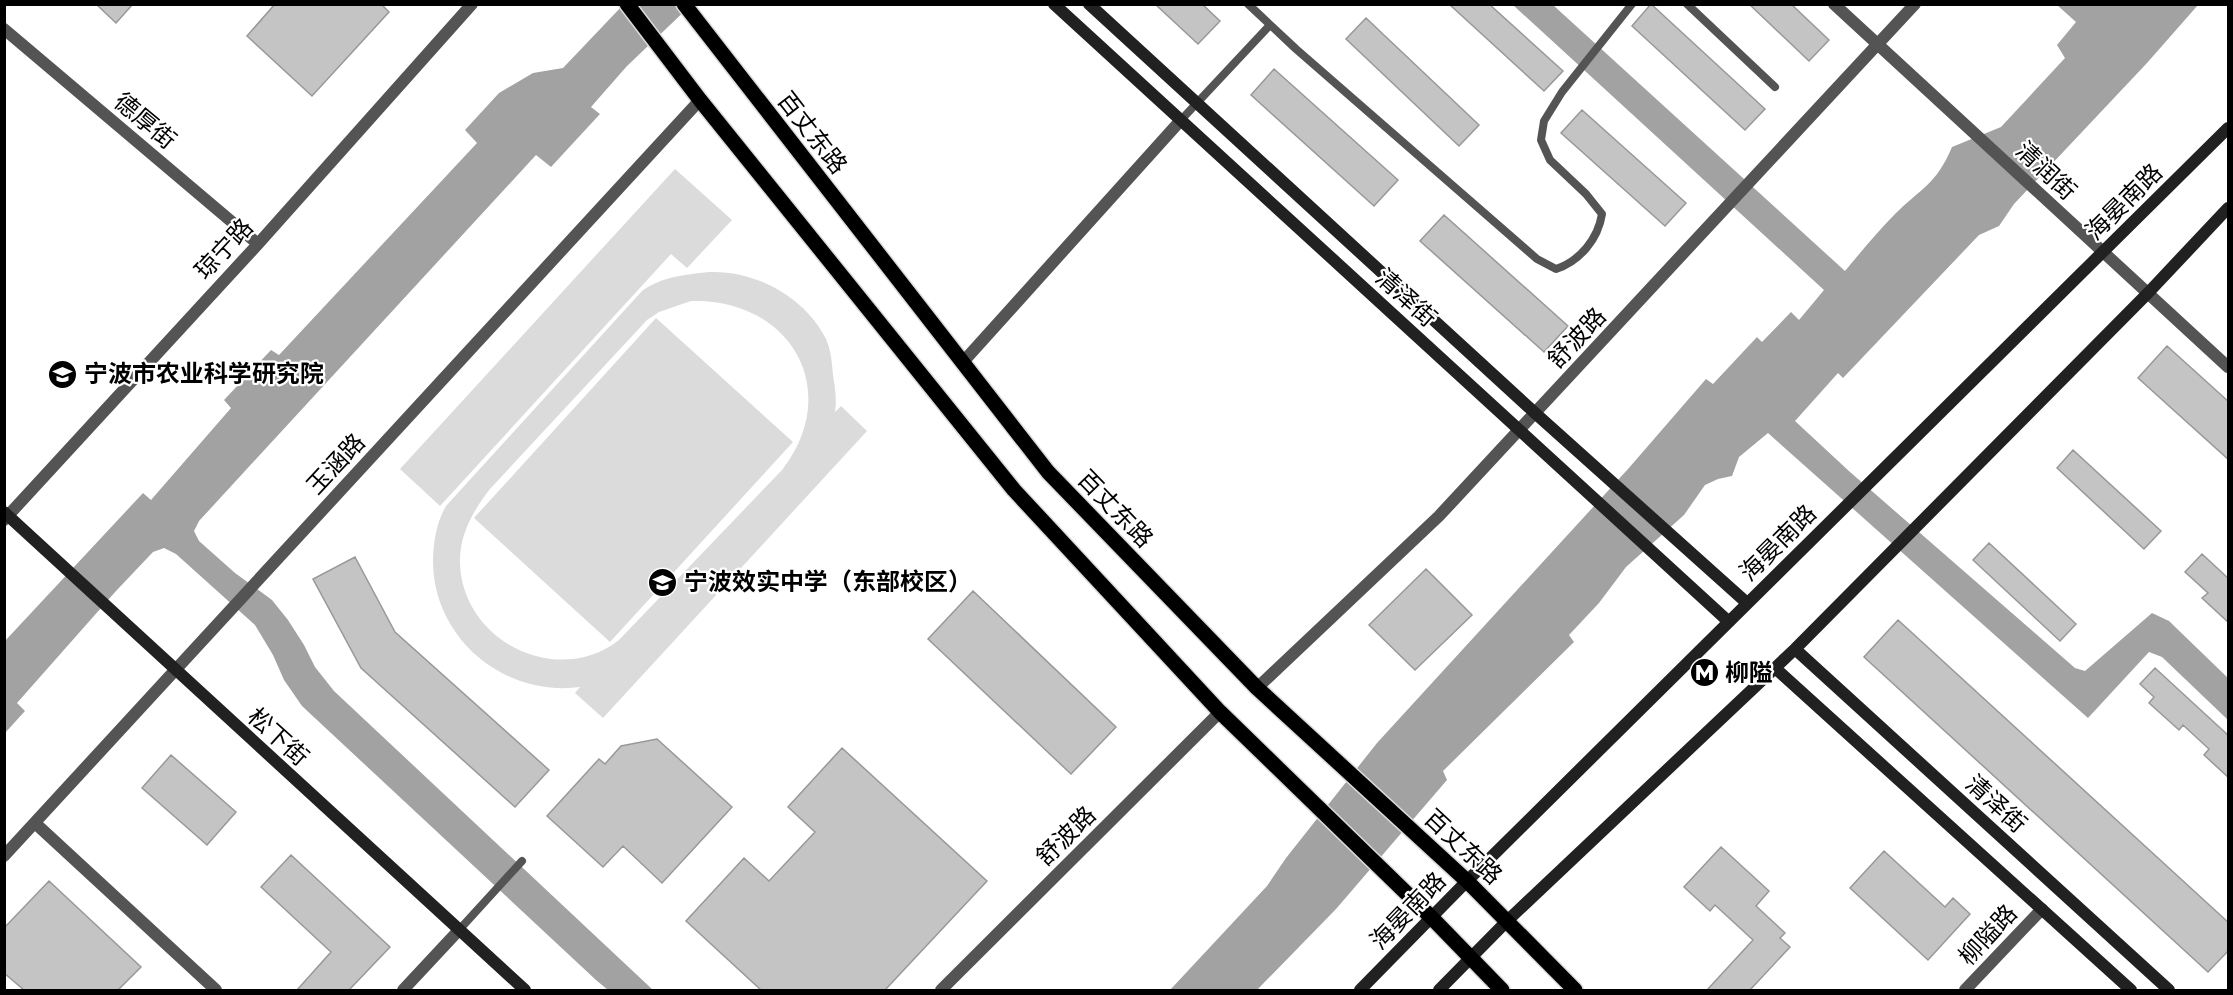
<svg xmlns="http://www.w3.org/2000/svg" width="2233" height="995" viewBox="0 0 2233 995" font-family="'Alegreya Sans','Noto Sans SC',sans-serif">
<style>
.green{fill:#dbdbdb;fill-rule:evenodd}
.water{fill:#a2a2a2}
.building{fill:#c4c4c4;stroke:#989898;stroke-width:1.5}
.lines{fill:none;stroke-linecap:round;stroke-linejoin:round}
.primary-casing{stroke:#dbdbdb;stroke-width:18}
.lane{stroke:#545454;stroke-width:8}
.street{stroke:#545454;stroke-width:12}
.secondary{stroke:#212121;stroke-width:12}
.primary{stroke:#000;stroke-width:15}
.labels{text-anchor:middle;stroke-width:4.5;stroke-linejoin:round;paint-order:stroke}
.street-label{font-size:24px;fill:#000;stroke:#fff}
.poi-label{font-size:24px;font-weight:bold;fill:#000;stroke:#fff;text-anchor:start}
</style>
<rect width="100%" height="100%" fill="#fff"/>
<path class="green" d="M675 169 732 220 687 268 671 254 440 506 400 469Z
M709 272C755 270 805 297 826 339 831 350 832 363 833 375 835 388 837 399 835 412L841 406 867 431 603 718 575 693 580 687C505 697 435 640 433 564 433 544 436 523 446 506L642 291C663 276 684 275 709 272ZM691 301C790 298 844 390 782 470L619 640C558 688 463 642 460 564 459 535 473 511 490 489L647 320 659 312Z
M656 318 793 442 610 642 474 518Z"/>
<path class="water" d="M623 5H691L627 66 591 107 600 114 551 167 536 155 199 521 194 531 199 541 235 573 272 600 288 620 304 645 315 667 334 691 653 990H608L596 980 302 706 284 680 273 655 255 625 176 554 164 548 153 552 116 591 17 703 25 711 5 733 4 642 143 493 151 500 231 408 224 400 271 350 279 355 477 143 465 130 499 93 533 73 563 68Z
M1513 5H1553L1845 271C1861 252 1877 232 1895 214 1921 188 1936 185 1952 147L2001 127 2065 58 2057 45 2076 22 2057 5H2198L2147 63 2014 204 1999 226 1979 235 1843 378 1838 373 1795 421 1850 472 2075 668 2085 671 2152 613 2169 621 2228 678V720L2162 657 2149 652 2088 718 1768 433 1739 457 1732 476 1718 479 1705 485 1684 515 1626 567 1599 603 1569 635 1574 642 1443 771 1447 780 1336 909 1257 990H1170L1267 886 1286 858 1377 743 1628 469 1706 379 1713 384 1757 337 1762 342 1791 312 1799 320 1824 290Z"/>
<path class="building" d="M96 4H133L116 23Z
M275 4H381L389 12 312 96 247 36Z
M1155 4H1202L1220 21 1198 44Z
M1449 4H1489L1563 71 1544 91Z
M1651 4 1765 109 1745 130 1632 26Z
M1749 4H1791L1829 40 1809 61Z
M1366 18 1479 125 1459 146 1346 39Z
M1274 69 1398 180 1374 206 1251 95Z
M1582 110 1686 203 1665 226 1561 133Z
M1444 215 1568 326 1544 352 1420 241Z
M2167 346 2229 402V460L2138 378Z
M2073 450 2161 531 2144 549 2057 468Z
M1989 543 2076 624 2060 641 1973 560Z
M2202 554 2229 579V623L2202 598 2208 593 2185 572Z
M355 557 395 632 549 770 515 807 361 668 313 579Z
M1426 569 1472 615 1415 670 1369 625Z
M973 591 1116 727 1071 774 928 639Z
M1898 620 2229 923V950L2208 972 1864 657Z
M2155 668 2229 736V778L2204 755 2209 749 2183 725 2179 730 2149 703 2154 697 2140 684Z
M657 739 732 807 662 883 623 846 603 867 547 816 599 759 605 764 621 746Z
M842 748 987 881 885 990H761L686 921 744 858 769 881 815 832 788 807Z
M171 755 236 812 207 845 142 788Z
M1721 847 1769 891 1756 906 1785 933 1780 938 1790 947 1750 990H1707L1753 940 1715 905 1710 911 1684 887Z
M1884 851 1945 907 1953 898 1970 914 1928 960 1850 888Z
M291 855 390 947 349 990H297L331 952 261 887Z
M49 881 141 967 118 990H24L4 973V928Z"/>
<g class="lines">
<defs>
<path id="primary" d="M627 4 700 100 1014 490 1220 712 1431 917 1502 990
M684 4 1048 472 1257 688 1467 881 1575 990"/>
</defs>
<use href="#primary" class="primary-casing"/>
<path class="lane" d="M1248 4 1296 49 1537 259 1556 269C1580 261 1598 239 1602 214L1586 194 1550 160 1541 140 1544 121 1562 92 1632 4
M1687 4 1775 87
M1181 120 1270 25
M459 930 522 861"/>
<path class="street" d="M1834 4 2228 367
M4 29 258 244
M963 362 1181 120
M4 520 258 244 472 4
M1257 688 1439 516 1915 4
M35 823 216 990
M4 856 700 100
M403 990 459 930
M941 990 1220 712
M1965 990 2042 909"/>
<path class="secondary" d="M1054 4 1729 622
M1089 4 1535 413 1747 603
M4 512 525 990
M1795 649 2169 990
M1775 668 2131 990
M1360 990 1467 881 2228 128
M1439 990 1507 921 1795 649 2148 293 2228 208"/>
<use href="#primary" class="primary"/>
</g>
<defs>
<symbol id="university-disc" viewBox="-11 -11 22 22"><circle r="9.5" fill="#000" stroke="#fff"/><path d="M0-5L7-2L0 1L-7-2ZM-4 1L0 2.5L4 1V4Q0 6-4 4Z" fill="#fff"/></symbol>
<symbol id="school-disc" viewBox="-11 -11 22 22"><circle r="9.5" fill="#000" stroke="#fff"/><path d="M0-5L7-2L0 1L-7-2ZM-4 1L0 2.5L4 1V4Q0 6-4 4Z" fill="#fff"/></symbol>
<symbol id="metro-disc" viewBox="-11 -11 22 22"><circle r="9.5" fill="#000" stroke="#fff"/><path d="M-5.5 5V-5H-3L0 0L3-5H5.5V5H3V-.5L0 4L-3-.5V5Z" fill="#fff"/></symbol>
</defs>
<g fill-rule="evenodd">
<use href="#university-disc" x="46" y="358" width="33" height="33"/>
<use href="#school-disc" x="646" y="566" width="33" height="33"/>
<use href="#metro-disc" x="1688" y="656" width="33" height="33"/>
</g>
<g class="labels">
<g class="street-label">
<text transform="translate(145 121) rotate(40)" y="8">德厚街</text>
<text transform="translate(812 133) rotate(52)" y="8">百丈东路</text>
<text transform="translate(2046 171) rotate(43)" y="8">清润街</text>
<text transform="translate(2124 202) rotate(-45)" y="8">海晏南路</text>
<text transform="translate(224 249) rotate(-47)" y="8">琼宁路</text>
<text transform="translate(1406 298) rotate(42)" y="8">清泽街</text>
<text transform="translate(1577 338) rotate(-47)" y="8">舒波路</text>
<text transform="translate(336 464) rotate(-47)" y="8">玉涵路</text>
<text transform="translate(1115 509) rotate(46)" y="8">百丈东路</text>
<text transform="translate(1778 543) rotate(-45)" y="8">海晏南路</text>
<text transform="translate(278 737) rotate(42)" y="8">松下街</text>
<text transform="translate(1996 804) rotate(42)" y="8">清泽街</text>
<text transform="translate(1066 836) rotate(-45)" y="8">舒波路</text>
<text transform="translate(1463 847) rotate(43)" y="8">百丈东路</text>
<text transform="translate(1408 911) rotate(-46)" y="8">海晏南路</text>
<text transform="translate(1988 935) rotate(-47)" y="8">柳隘路</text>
</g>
<g class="poi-label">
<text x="84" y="382">宁波市农业科学研究院</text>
<text x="684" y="590">宁波效实中学（东部校区）</text>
<text x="1725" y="681">柳隘</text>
</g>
</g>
<rect width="2233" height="995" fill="none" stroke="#000000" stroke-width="12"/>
</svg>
